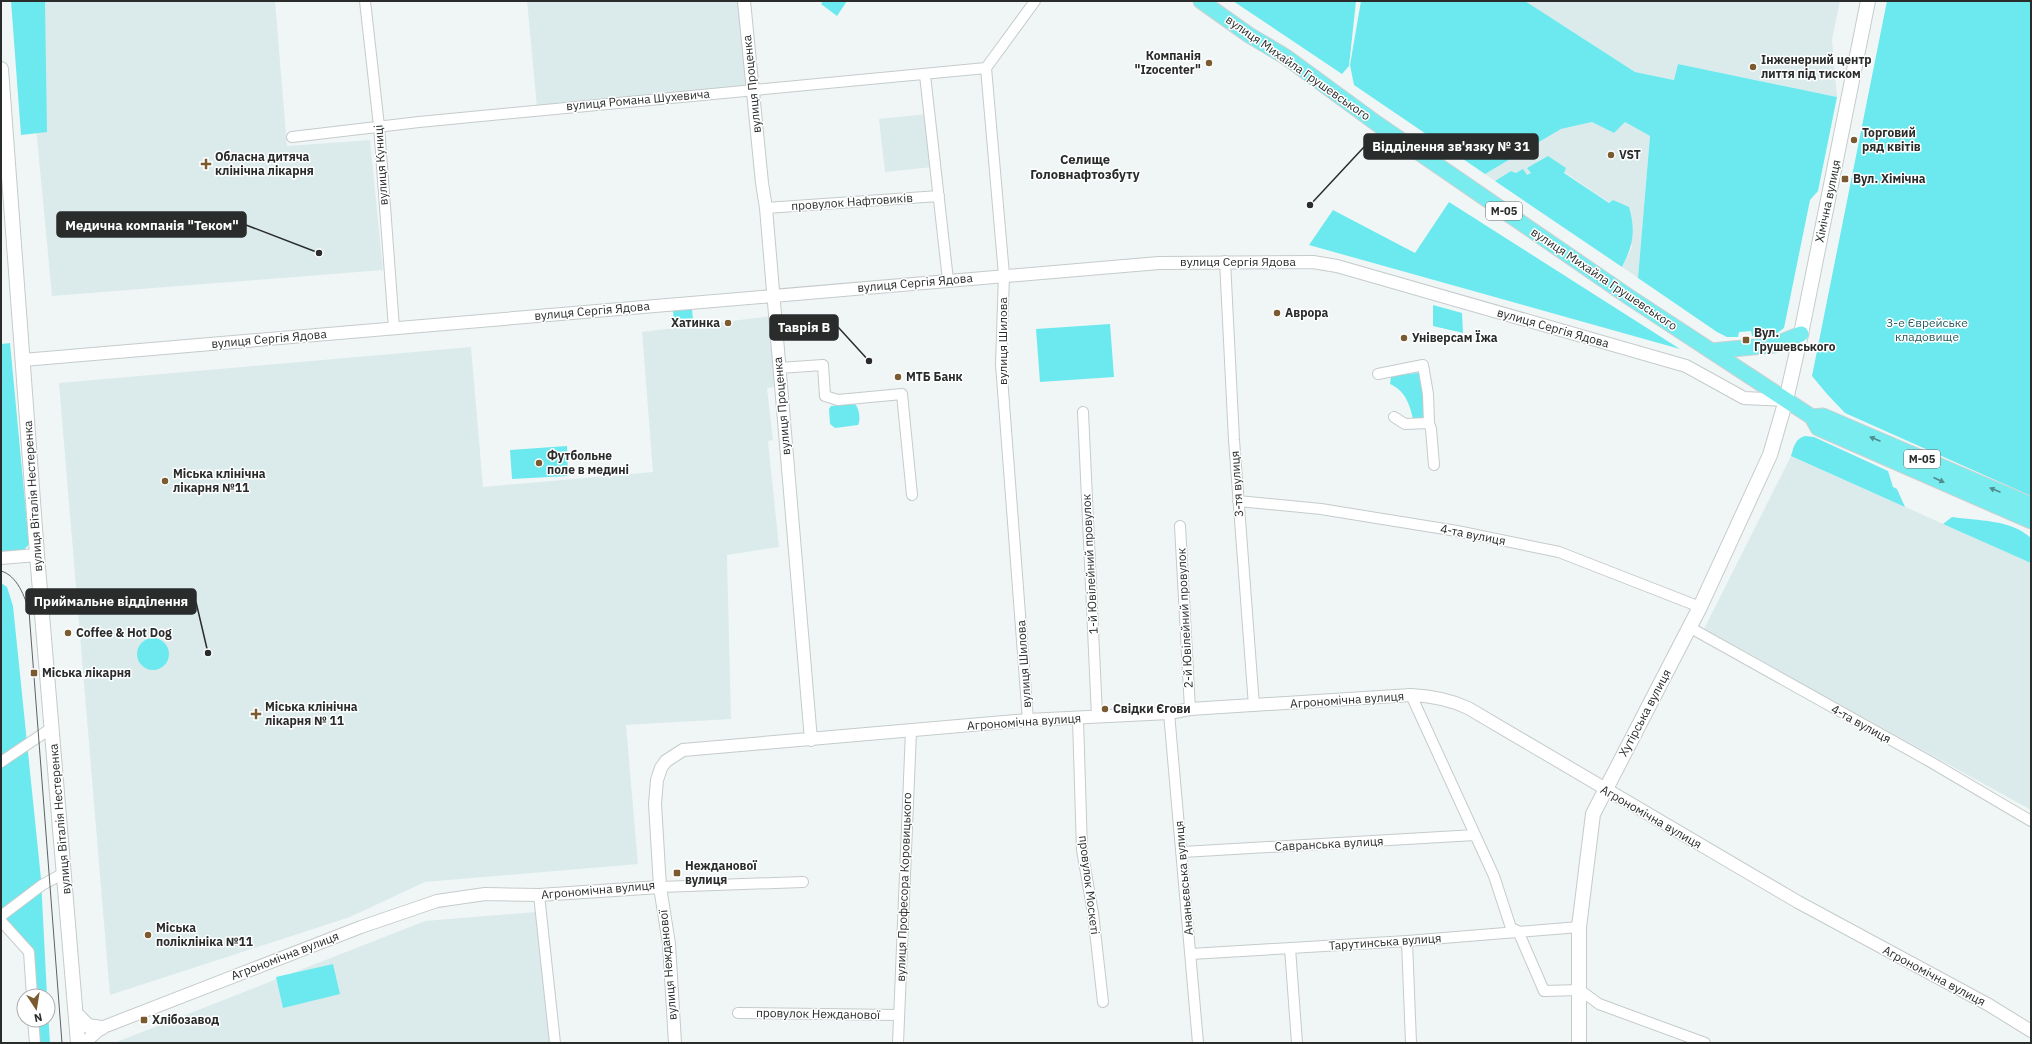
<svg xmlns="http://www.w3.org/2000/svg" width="2032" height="1044" viewBox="0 0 2032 1044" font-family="'IBM Plex Sans',sans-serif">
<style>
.built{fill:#dbebec}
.green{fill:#6ce9ee}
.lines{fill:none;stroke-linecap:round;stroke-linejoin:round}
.minor-casing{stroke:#c5cbcb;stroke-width:12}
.tertiary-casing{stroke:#c5cbcb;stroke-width:14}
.secondary-casing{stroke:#c5cbcb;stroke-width:16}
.primary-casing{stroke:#d0d1d1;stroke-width:17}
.minor{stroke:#fff;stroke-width:10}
.tertiary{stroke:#fff;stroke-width:12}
.secondary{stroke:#fff;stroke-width:14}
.primary{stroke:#78ecef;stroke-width:15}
.tram{stroke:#5e6161;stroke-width:1}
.oneway{fill:#518c8e}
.poi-dot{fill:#7b5a30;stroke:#fff;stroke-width:1.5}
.labels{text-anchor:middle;stroke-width:3;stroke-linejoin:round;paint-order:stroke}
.shield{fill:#fff;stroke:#6a6b6b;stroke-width:1}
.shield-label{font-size:11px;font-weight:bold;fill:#2a2c2c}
.poi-label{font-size:12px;font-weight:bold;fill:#2a2c2c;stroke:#fff;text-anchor:start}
.street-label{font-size:12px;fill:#2a2c2c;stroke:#fff}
.park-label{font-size:12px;fill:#245c5e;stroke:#fff}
.neighbourhood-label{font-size:13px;font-weight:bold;fill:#2a2c2c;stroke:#fff}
.leader{fill:none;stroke:#2a2c2c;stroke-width:1.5}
.callout-dot{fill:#2a2c2c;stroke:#fff;stroke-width:1.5}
.callout{fill:#2a2c2c;stroke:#2a2c2c;stroke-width:1.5}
.callout-label{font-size:13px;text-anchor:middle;font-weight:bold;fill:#fff}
</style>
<rect width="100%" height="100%" fill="#f0f6f6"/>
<path class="built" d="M24 1H275L287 146 370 140 383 270 52 296Z
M527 1H742L752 88 537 108Z
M1525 1H1840L1832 40 1837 97 1678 64 1675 80 1635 72Z
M927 114 933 167 885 172 879 119Z
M1592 122 1614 133 1625 122 1650 136 1638 278 1622 267 1632 247 1613 200 1610 203 1564 172 1566 169 1528 168 1531 173 1527 176 1511 171 1495 181 1485 174 1561 129Z
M773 316 777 387 767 388 773 440 768 441 779 547 727 555 731 719 626 725 638 864 425 882 350 917 110 995 59 383 471 347 483 487 653 472 642 332Z
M1791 456 2031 563V810L1704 629Z
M535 912 550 1043H114L425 921Z"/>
<path class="green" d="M11 1H45L47 132 21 135Z
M823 1H847L837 16 821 4Z
M1233 1H1356L1349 66 1342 74Z
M1361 1H1525L1635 72 1674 80 1678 64 1837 97 1818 191 1810 200 1784 328 1776 334 1752 336 1751 331 1739 332 1738 337H1727L1717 332 1638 278 1650 136 1625 122 1614 133 1592 122 1561 129 1485 174 1354 85 1350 65Z
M1887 1H2031V496L1845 413 1827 394 1812 376Z
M1548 156 1566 168 1564 173 1609 203 1613 200 1629 207C1636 232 1633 245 1622 267L1495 181 1511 171 1516 173 1523 169 1527 175 1531 173 1527 168Z
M1449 202 1680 349 1309 245 1333 210 1415 253Z
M1433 305 1462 313 1463 333 1433 326Z
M692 309 693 320 674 322 673 310Z
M1110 324 1114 377 1040 382 1036 329Z
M10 343 29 544 24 550 1 555V344Z
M1425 372 1430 416 1414 423C1410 406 1407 392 1390 384L1391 376Z
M855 404C859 408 861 420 858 425L835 428 830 424 829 409 831 406Z
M1805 436 1814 437 1888 471 1893 487 1897 489 1905 507 1791 456C1794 446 1795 439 1805 436Z
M567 446 568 476 512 479 510 450Z
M1952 517C1978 521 2010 519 2031 538V563L1943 524Z
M1 583 7 587 13 606 41 879 47 996H35L31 950 1 912Z
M137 654a16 16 0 1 1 32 0a16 16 0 1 1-32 0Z
M333 964 340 994 283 1008 276 977Z
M48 1010 50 1043H38L36 1020H48Z"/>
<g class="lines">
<defs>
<path id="minor" d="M365 1 379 126 394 328
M925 75 948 280
M292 137 419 122 986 68
M766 208 939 196
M1225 261 1234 440 1254 706
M779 368 823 365 825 396 838 400 902 394 912 495
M1378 374 1423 365 1428 394 1429 423
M1083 412 1097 716
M1394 417 1405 424 1429 423 1431 429 1434 465
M1238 501 1321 509 1457 531 1559 552 1700 607
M1180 526 1190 709
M1689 627 1929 761 2031 821
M1411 695 1494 876 1511 928 1518 931 1544 991 1580 990 1599 1004 1705 1043
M1169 713 1198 1043
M1078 719 1082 850 1093 913 1103 1002
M1028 720 1001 364 1004 275 986 68 1035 1
M1 762 53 727
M1183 852 1475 835
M660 887 803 882
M539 895 555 1043
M1 916 42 885 64 873
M1 921 29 952 32 996
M1407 941 1411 1043
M1290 948 1297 1043
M1191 954 1407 941 1579 927
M738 1013 899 1015
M33 1020 35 1043
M898 1043 911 731"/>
<path id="tertiary" d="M744 1 762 183 766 208 811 740
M23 360 1159 263 1313 262 1337 266 1686 366 1744 398 1786 400
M1 558 37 555
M84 1043 101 1028 361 927 437 901 485 894 539 895 660 887
M675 1043 669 944 660 887 655 804 657 780 661 768 666 761 683 750 1028 720 1169 713 1190 709 1411 695C1432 696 1449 699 1468 708L1798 902 1989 1005 2031 1031"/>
<path id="secondary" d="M1 69 37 555 78 1043
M76 1014 88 1026 101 1028
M1579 1043V927L1593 814 1700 607 1770 455 1786 400 1801 334 1868 1"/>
<path id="primary" d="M1201 1 1249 35 1286 57 1376 123 1629 297 1812 417 1818 428 2031 521
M1711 351 1774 345 1801 334
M1812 417 1823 416 2031 505"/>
</defs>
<use href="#minor" class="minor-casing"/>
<use href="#tertiary" class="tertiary-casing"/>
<use href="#secondary" class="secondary-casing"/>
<use href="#primary" class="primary-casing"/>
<use href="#minor" class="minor"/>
<use href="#tertiary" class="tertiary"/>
<use href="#secondary" class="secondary"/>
<use href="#primary" class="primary"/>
<path class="tram" d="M1 571C17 575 25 597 29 611L62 1043"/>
</g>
<defs><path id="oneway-solid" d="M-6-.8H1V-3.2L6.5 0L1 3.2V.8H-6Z"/></defs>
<g class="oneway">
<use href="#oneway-solid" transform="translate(1875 439) rotate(-157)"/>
<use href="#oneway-solid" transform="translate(1939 480) rotate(24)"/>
<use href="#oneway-solid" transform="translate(1995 490) rotate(-157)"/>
</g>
<g class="poi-dot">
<circle cx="1209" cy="63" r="4"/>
<circle cx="1753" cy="67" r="4"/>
<circle cx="1854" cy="140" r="4"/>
<circle cx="1611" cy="155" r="4"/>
<path d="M204 158h4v4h4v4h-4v4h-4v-4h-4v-4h4z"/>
<rect x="1841" y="175" width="8" height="8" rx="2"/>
<circle cx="1277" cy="313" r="4"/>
<circle cx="728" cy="323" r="4"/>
<circle cx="1404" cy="338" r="4"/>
<rect x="1742" y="336" width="8" height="8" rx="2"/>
<circle cx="898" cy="377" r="4"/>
<circle cx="539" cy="463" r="4"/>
<circle cx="165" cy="481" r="4"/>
<circle cx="68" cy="633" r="4"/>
<rect x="30" y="669" width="8" height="8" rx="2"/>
<circle cx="1105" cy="709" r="4"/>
<path d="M254 708h4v4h4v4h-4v4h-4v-4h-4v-4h4z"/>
<rect x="673" y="869" width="8" height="8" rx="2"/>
<circle cx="148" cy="935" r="4"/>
<rect x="140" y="1016" width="8" height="8" rx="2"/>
</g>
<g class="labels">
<g class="shield">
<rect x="1486" y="202" width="36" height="18" rx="3"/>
<rect x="1904" y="450" width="36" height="18" rx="3"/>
</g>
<g class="shield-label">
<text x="1504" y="215">М-05</text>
<text x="1922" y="463">М-05</text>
</g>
<g class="poi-label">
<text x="1201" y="60" text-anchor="end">Компанія<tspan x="1201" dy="14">"Izocenter"</tspan></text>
<text x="1761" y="64">Інженерний центр<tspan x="1761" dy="14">лиття під тиском</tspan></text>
<text x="1862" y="137">Торговий<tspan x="1862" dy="14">ряд квітів</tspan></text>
<text x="1619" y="159">VST</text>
<text x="215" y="161">Обласна дитяча<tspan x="215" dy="14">клінічна лікарня</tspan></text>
<text x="1853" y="183">Вул. Хімічна</text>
<text x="1285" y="317">Аврора</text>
<text x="720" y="327" text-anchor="end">Хатинка</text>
<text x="1754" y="337">Вул.<tspan x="1754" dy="14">Грушевського</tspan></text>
<text x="1412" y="342">Універсам Їжа</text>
<text x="906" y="381">МТБ Банк</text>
<text x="547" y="460">Футбольне<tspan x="547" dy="14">поле в медині</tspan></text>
<text x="173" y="478">Міська клінічна<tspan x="173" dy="14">лікарня №11</tspan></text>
<text x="76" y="637">Coffee &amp; Hot Dog</text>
<text x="42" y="677">Міська лікарня</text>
<text x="265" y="711">Міська клінічна<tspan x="265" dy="14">лікарня № 11</tspan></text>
<text x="1113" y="713">Свідки Єгови</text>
<text x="685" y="870">Нежданової<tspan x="685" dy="14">вулиця</tspan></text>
<text x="156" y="932">Міська<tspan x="156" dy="14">поліклініка №11</tspan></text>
<text x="152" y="1024">Хлібозавод</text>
</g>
<g class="street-label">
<text transform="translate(1298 68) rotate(35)" y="4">вулиця Михайла Грушевського</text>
<text transform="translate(752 84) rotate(-96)" y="4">вулиця Проценка</text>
<text transform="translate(638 100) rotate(-5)" y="4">вулиця Романа Шухевича</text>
<text transform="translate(381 165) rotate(-94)" y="4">вулиця Куниці</text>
<text transform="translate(1828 201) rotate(-78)" y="4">Хімічна вулиця</text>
<text transform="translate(852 202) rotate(-4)" y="4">провулок Нафтовиків</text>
<text x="1238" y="266">вулиця Сергія Ядова</text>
<text transform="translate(1604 279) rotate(34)" y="4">вулиця Михайла Грушевського</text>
<text transform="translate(915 283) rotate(-5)" y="4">вулиця Сергія Ядова</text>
<text transform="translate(592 311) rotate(-5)" y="4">вулиця Сергія Ядова</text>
<text transform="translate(1553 328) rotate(16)" y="4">вулиця Сергія Ядова</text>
<text transform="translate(269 339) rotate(-5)" y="4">вулиця Сергія Ядова</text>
<text transform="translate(1003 341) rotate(-90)" y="4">вулиця Шилова</text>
<text transform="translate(782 406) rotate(-95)" y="4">вулиця Проценка</text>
<text transform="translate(1237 484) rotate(-94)" y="4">3-тя вулиця</text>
<text transform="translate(33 496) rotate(-94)" y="4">вулиця Віталія Нестеренка</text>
<text transform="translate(1473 535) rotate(11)" y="4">4-та вулиця</text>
<text transform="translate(1090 564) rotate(-93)" y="4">1-й Ювілейний провулок</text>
<text transform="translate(1185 618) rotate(-93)" y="4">2-й Ювілейний провулок</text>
<text transform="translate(1024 664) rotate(-94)" y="4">вулиця Шилова</text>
<text transform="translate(1347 700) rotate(-4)" y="4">Агрономічна вулиця</text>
<text transform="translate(1645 713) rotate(-62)" y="4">Хутірська вулиця</text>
<text transform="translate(1024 722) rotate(-4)" y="4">Агрономічна вулиця</text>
<text transform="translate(1861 724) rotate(29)" y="4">4-та вулиця</text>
<text transform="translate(1651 817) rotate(30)" y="4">Агрономічна вулиця</text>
<text transform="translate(60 819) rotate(-95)" y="4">вулиця Віталія Нестеренка</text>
<text transform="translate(1329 844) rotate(-3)" y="4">Савранська вулиця</text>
<text transform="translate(1184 878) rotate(-95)" y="4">Ананьєвська вулиця</text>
<text transform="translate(1089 885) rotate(83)" y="4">провулок Москеті</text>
<text transform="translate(904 887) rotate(-88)" y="4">вулиця Професора Коровицького</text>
<text transform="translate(598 890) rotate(-5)" y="4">Агрономічна вулиця</text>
<text transform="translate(1385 942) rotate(-4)" y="4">Тарутинська вулиця</text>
<text transform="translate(285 956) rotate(-21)" y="4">Агрономічна вулиця</text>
<text transform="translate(668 965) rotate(-95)" y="4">вулиця Нежданової</text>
<text transform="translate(1934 976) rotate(28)" y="4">Агрономічна вулиця</text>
<text transform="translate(818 1014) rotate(1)" y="4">провулок Нежданової</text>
</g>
<g class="park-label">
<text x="1927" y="327">3-е Єврейське<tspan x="1927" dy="14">кладовище</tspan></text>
</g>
<g class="neighbourhood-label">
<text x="1085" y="164">Селище<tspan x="1085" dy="15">Головнафтозбуту</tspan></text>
</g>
</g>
<path class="leader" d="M1310 205L1364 147M319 253L246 225M869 361L838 327M208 653L196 602"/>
<g class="callout-dot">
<circle cx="1310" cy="205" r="4"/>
<circle cx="319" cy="253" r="4"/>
<circle cx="869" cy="361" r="4"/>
<circle cx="208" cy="653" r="4"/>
</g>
<g class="callout">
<rect x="1364" y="134" width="174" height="25" rx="4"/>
<rect x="57" y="212" width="189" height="25" rx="4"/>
<rect x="770" y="315" width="68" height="25" rx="4"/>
<rect x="26" y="589" width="170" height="25" rx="4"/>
</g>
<g class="callout-label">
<text x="1451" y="151">Відділення зв'язку № 31</text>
<text x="152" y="230">Медична компанія "Теком"</text>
<text x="804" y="332">Таврія В</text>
<text x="111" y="606">Приймальне відділення</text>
</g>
<rect width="2032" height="1044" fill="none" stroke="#2a2c2c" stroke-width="4"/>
<g transform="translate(36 1008) rotate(168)"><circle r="19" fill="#ffffff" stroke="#aaabab"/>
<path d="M0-3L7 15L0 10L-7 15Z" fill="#7b5a30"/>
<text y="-6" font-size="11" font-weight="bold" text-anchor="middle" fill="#2a2c2c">N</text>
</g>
</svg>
